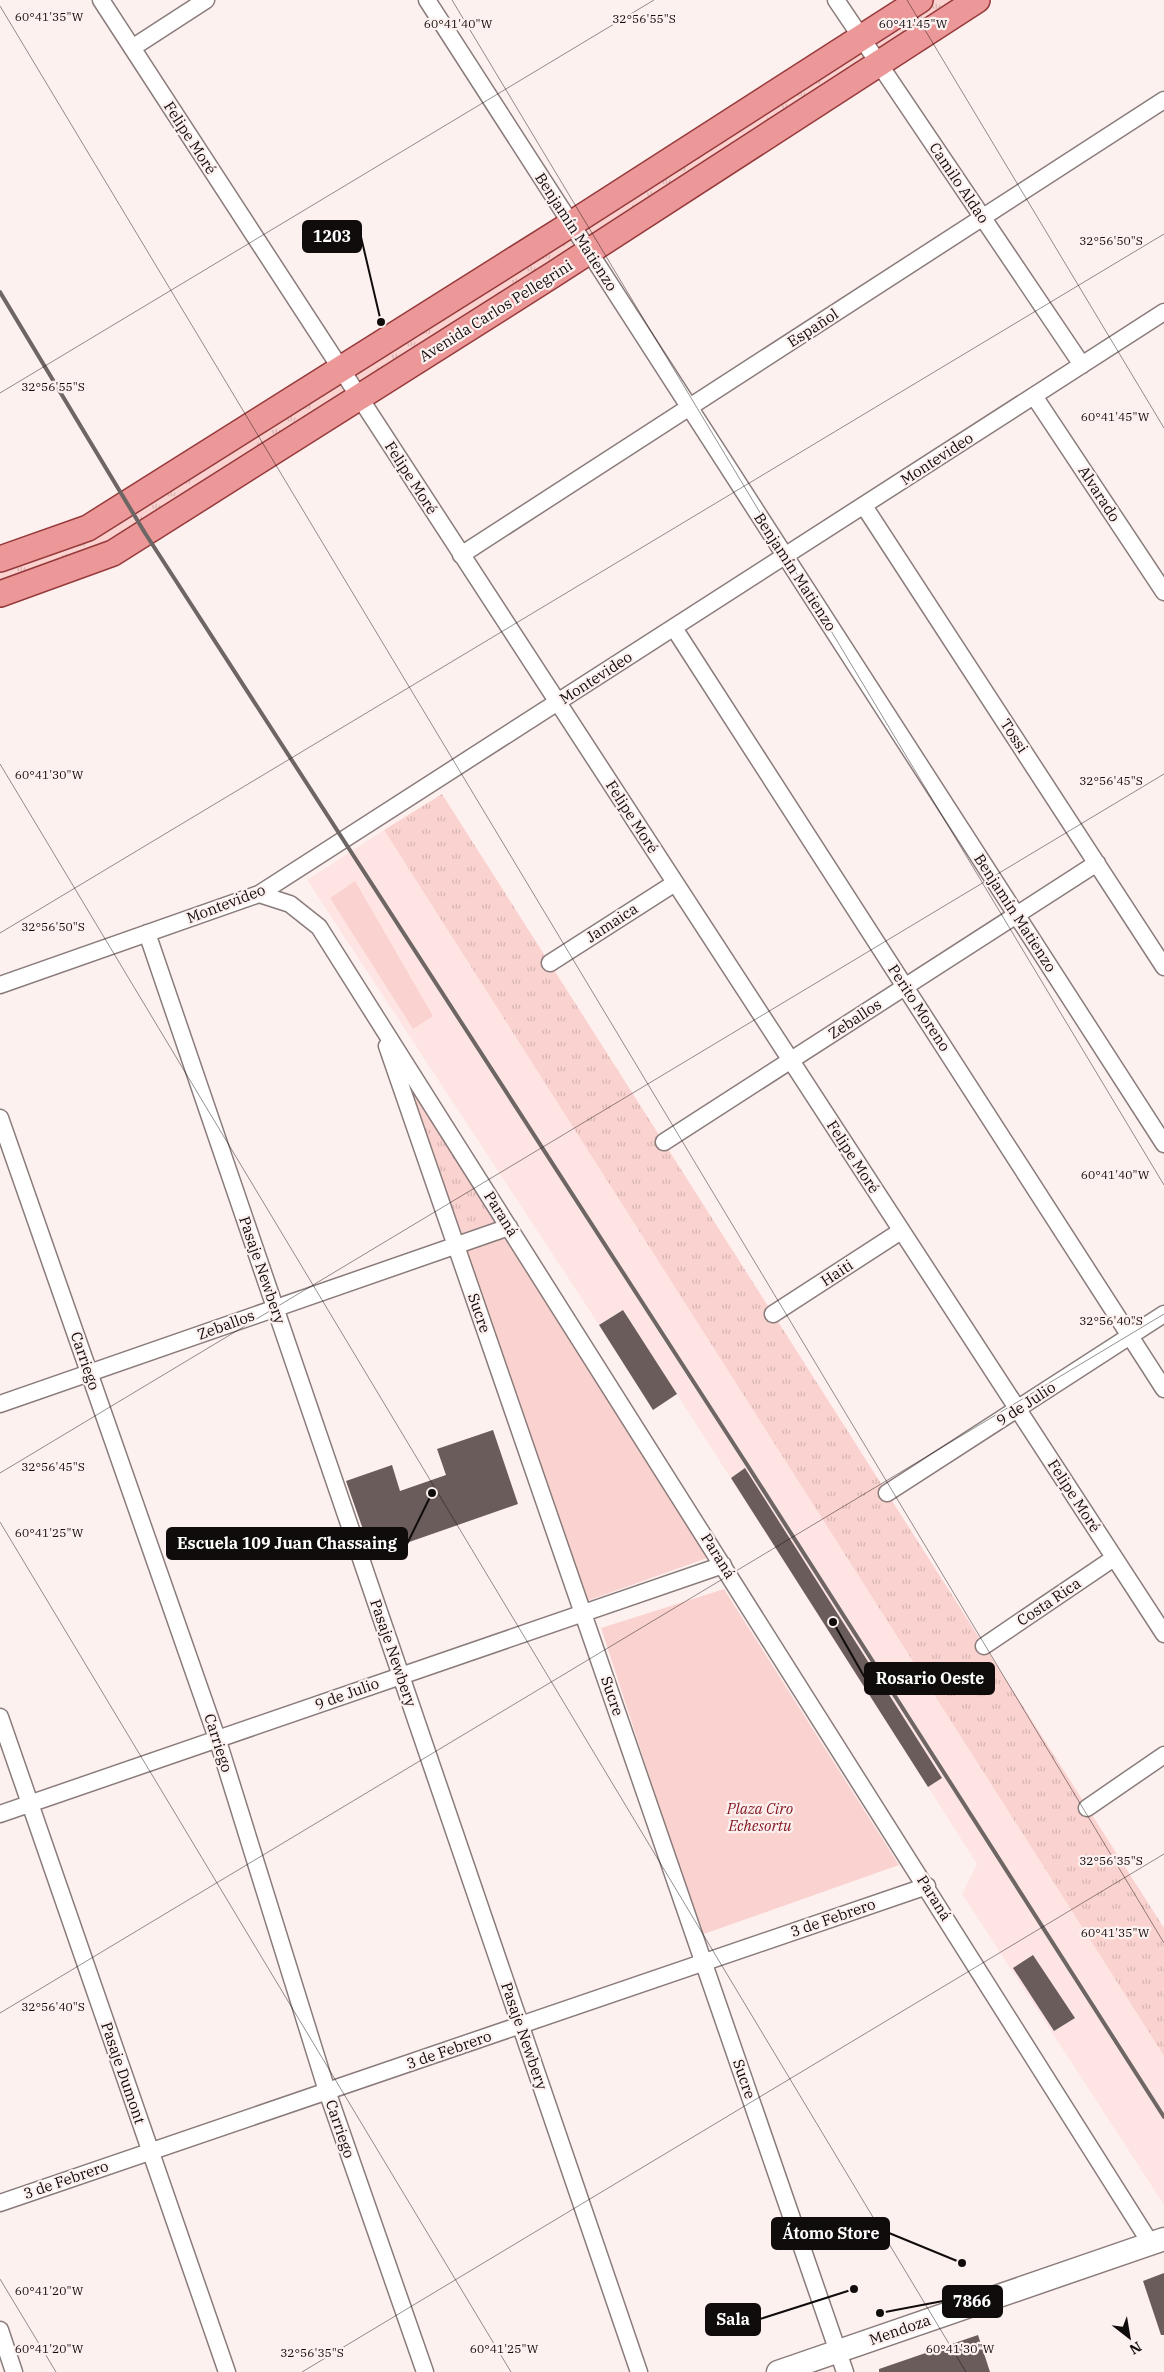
<svg xmlns="http://www.w3.org/2000/svg" width="1164" height="2372" viewBox="0 0 1164 2372" font-family="'IBM Plex Serif',serif">
<style>
.built{fill:#fee5e4}
.grass{fill:url(#grass-tufts)}
.green{fill:#fad3d0}
.building{fill:#695c5b}
.lines{fill:none;stroke-linecap:round;stroke-linejoin:round}
.minor-casing{stroke:#8a7c7b;stroke-width:19}
.secondary-casing{stroke:#8a7c7b;stroke-width:25}
.primary-casing{stroke:#973a3b;stroke-width:28}
.minor{stroke:#fff;stroke-width:16}
.secondary{stroke:#fff;stroke-width:22}
.primary{stroke:#ec9899;stroke-width:25}
.rail{stroke:#6d6665;stroke-width:4}
.ticks{fill:none;stroke:#110c0c;stroke-width:1;stroke-opacity:0.45}
.labels{text-anchor:middle;stroke-width:4.5;stroke-linejoin:round;paint-order:stroke}
.street-label{font-size:15px;fill:#110c0c;stroke:#fdf1f0}
.park-label{font-size:15px;font-style:italic;fill:#851821;stroke:#fdf1f0}
.ticks-label{font-size:12px;text-anchor:middle;fill:#110c0c;stroke:#fdf1f0;stroke-width:4.5;stroke-linejoin:round;paint-order:stroke}
.leader{fill:none;stroke:#110c0c;stroke-width:2}
.callout-dot{fill:#110c0c;stroke:#fdf1f0;stroke-width:2}
.callout{fill:#110c0c;stroke:#110c0c;stroke-width:2}
.callout-label{font-size:16px;text-anchor:middle;font-weight:bold;fill:#fff}
</style>
<defs>
<pattern id="grass-tufts" width="24" height="20" patternUnits="userSpaceOnUse" patternTransform="scale(1.25)"><rect width="24" height="20" fill="#fad3d0"/><path d="M3 7l-1-3M5 7V3M7 7l1-3M15 17l-1-3M17 17v-4M19 17l1-3" fill="none" stroke="#d5b4b1"/></pattern>
</defs>
<rect width="100%" height="100%" fill="#fdf1f0"/>
<path class="built" d="M384 830 1164 2056V2205L962 1894 977 1864 623 1310 599 1325 307 880Z"/>
<path class="grass" d="M920 0H977L152 527 0 594V559L88 528Z
M442 794 1164 1928V2056L384 830Z
M403 1071 497 1221 461 1234Z"/>
<path class="green" d="M355 881 433 1016 413 1029 330 898Z
M509 1236 710 1557 587 1601 463 1253Z
M724 1589 899 1865 701 1935 601 1628Z"/>
<path class="building" d="M623 1310 677 1394 653 1410 599 1325Z
M493 1430 518 1504 372 1555 346 1481 392 1465 400 1491 446 1475 437 1449Z
M745 1468 942 1778 928 1787 731 1478Z
M1033 1955 1075 2018 1054 2031 1013 1968Z
M1164 2273V2335H1161L1143 2281Z
M978 2335 990 2372H879V2369Z"/>
<g class="lines">
<defs>
<path id="minor" d="M101 0 1164 1634
M427 0 1164 1144
M836 0 1082 365
M132 48 206 0
M1034 396 1164 592
M864 506 1164 967
M461 555 1164 100
M674 628 1164 1389
M259 894 290 904 319 927 1151 2244
M147 933 639 2372
M550 963 675 883
M0 985 259 894 1164 312
M387 1046 845 2372
M0 1118 218 1741 327 2091 425 2372
M664 1142 1097 863
M773 1314 901 1231
M0 1404 509 1227
M887 1493 1164 1314
M984 1646 1114 1558
M0 1717 227 2372
M1087 1808 1164 1755
M0 1814 723 1565
M0 2203 927 1886
M0 2330 14 2372"/>
<path id="secondary" d="M778 2372 1164 2239"/>
<path id="primary" d="M0 559 88 528 571 224 920 0
M0 594 113 553 554 274 977 0"/>
</defs>
<use href="#minor" class="minor-casing"/>
<use href="#secondary" class="secondary-casing"/>
<use href="#primary" class="primary-casing"/>
<use href="#minor" class="minor"/>
<use href="#secondary" class="secondary"/>
<use href="#primary" class="primary"/>
<path class="rail" d="M0 292 145 533 746 1463 1164 2117"/>
</g>
<path class="ticks" d="M452 0 1164 1185M907 0 1164 428M0 6 1164 1943M0 393 654 0M0 764 966 2372M0 933 1164 234M0 1473 1164 774M0 1522 511 2372M0 2013 1164 1314M0 2279 56 2372M302 2372 1164 1854"/>
<g class="labels">
<g class="street-label">
<text transform="translate(190 138) rotate(57)" y="5">Felipe Moré</text>
<text transform="translate(959 183) rotate(56)" y="5">Camilo Aldao</text>
<text transform="translate(576 232) rotate(57)" y="5">Benjamín Matienzo</text>
<text transform="translate(496 311) rotate(-32)" y="5">Avenida Carlos Pellegrini</text>
<text transform="translate(813 328) rotate(-33)" y="5">Español</text>
<text transform="translate(937 459) rotate(-33)" y="5">Montevideo</text>
<text transform="translate(411 478) rotate(57)" y="5">Felipe Moré</text>
<text transform="translate(1099 494) rotate(57)" y="5">Alvarado</text>
<text transform="translate(795 572) rotate(57)" y="5">Benjamín Matienzo</text>
<text transform="translate(596 678) rotate(-33)" y="5">Montevideo</text>
<text transform="translate(1014 736) rotate(57)" y="5">Tossi</text>
<text transform="translate(632 817) rotate(57)" y="5">Felipe Moré</text>
<text transform="translate(226 904) rotate(-21)" y="5">Montevideo</text>
<text transform="translate(1015 913) rotate(57)" y="5">Benjamín Matienzo</text>
<text transform="translate(612 923) rotate(-33)" y="5">Jamaica</text>
<text transform="translate(919 1008) rotate(57)" y="5">Perito Moreno</text>
<text transform="translate(855 1019) rotate(-33)" y="5">Zeballos</text>
<text transform="translate(853 1157) rotate(57)" y="5">Felipe Moré</text>
<text transform="translate(501 1214) rotate(58)" y="5">Paraná</text>
<text transform="translate(262 1270) rotate(71)" y="5">Pasaje Newbery</text>
<text transform="translate(837 1273) rotate(-33)" y="5">Haiti</text>
<text transform="translate(479 1313) rotate(71)" y="5">Sucre</text>
<text transform="translate(226 1325) rotate(-20)" y="5">Zeballos</text>
<text transform="translate(85 1361) rotate(71)" y="5">Carriego</text>
<text transform="translate(1026 1404) rotate(-33)" y="5">9 de Julio</text>
<text transform="translate(1074 1496) rotate(57)" y="5">Felipe Moré</text>
<text transform="translate(718 1556) rotate(58)" y="5">Paraná</text>
<text transform="translate(1049 1602) rotate(-34)" y="5">Costa Rica</text>
<text transform="translate(393 1653) rotate(71)" y="5">Pasaje Newbery</text>
<text transform="translate(347 1694) rotate(-20)" y="5">9 de Julio</text>
<text transform="translate(612 1696) rotate(71)" y="5">Sucre</text>
<text transform="translate(218 1743) rotate(72)" y="5">Carriego</text>
<text transform="translate(934 1898) rotate(58)" y="5">Paraná</text>
<text transform="translate(833 1918) rotate(-19)" y="5">3 de Febrero</text>
<text transform="translate(524 2036) rotate(71)" y="5">Pasaje Newbery</text>
<text transform="translate(449 2050) rotate(-19)" y="5">3 de Febrero</text>
<text transform="translate(123 2073) rotate(71)" y="5">Pasaje Dumont</text>
<text transform="translate(744 2079) rotate(71)" y="5">Sucre</text>
<text transform="translate(340 2129) rotate(71)" y="5">Carriego</text>
<text transform="translate(66 2180) rotate(-19)" y="5">3 de Febrero</text>
<text transform="translate(900 2330) rotate(-19)" y="5">Mendoza</text>
</g>
<g class="park-label">
<text x="760" y="1814">Plaza Ciro<tspan x="760" dy="17">Echesortu</tspan></text>
</g>
</g>
<g class="ticks-label">
<text x="49" y="21">60°41'35"W</text>
<text x="644" y="23">32°56'55"S</text>
<text x="458" y="28">60°41'40"W</text>
<text x="913" y="28">60°41'45"W</text>
<text x="1111" y="245">32°56'50"S</text>
<text x="53" y="391">32°56'55"S</text>
<text x="1115" y="421">60°41'45"W</text>
<text x="49" y="779">60°41'30"W</text>
<text x="1111" y="785">32°56'45"S</text>
<text x="53" y="931">32°56'50"S</text>
<text x="1115" y="1179">60°41'40"W</text>
<text x="1111" y="1325">32°56'40"S</text>
<text x="53" y="1471">32°56'45"S</text>
<text x="49" y="1537">60°41'25"W</text>
<text x="1111" y="1865">32°56'35"S</text>
<text x="1115" y="1937">60°41'35"W</text>
<text x="53" y="2011">32°56'40"S</text>
<text x="49" y="2295">60°41'20"W</text>
<text x="49" y="2353">60°41'20"W</text>
<text x="504" y="2353">60°41'25"W</text>
<text x="960" y="2353">60°41'30"W</text>
<text x="312" y="2357">32°56'35"S</text>
</g>
<path class="leader" d="M381 322L361 237M432 1493L407 1544M833 1622L865 1678M962 2263L889 2233M880 2313L943 2301M854 2289L760 2319"/>
<g class="callout-dot">
<circle cx="381" cy="322" r="5"/>
<circle cx="432" cy="1493" r="5"/>
<circle cx="833" cy="1622" r="5"/>
<circle cx="962" cy="2263" r="5"/>
<circle cx="880" cy="2313" r="5"/>
<circle cx="854" cy="2289" r="5"/>
</g>
<g class="callout">
<rect x="303" y="221" width="58" height="31" rx="5"/>
<rect x="167" y="1528" width="240" height="31" rx="5"/>
<rect x="865" y="1663" width="129" height="31" rx="5"/>
<rect x="772" y="2218" width="117" height="31" rx="5"/>
<rect x="943" y="2286" width="59" height="31" rx="5"/>
<rect x="706" y="2304" width="54" height="31" rx="5"/>
</g>
<g class="callout-label">
<text x="332" y="242">1203</text>
<text x="287" y="1549">Escuela 109 Juan Chassaing</text>
<text x="930" y="1684">Rosario Oeste</text>
<text x="831" y="2239">Átomo Store</text>
<text x="972" y="2307">7866</text>
<text x="733" y="2325">Sala</text>
</g>
<g transform="translate(1129 2337) rotate(149)" stroke="#fdf1f0" stroke-width="4" paint-order="stroke">
<path d="M0-4L9 19L0 12L-9 19Z" fill="#110c0c"/>
<text y="-8" font-size="14" font-weight="bold" text-anchor="middle" fill="#110c0c">N</text>
</g>
</svg>
